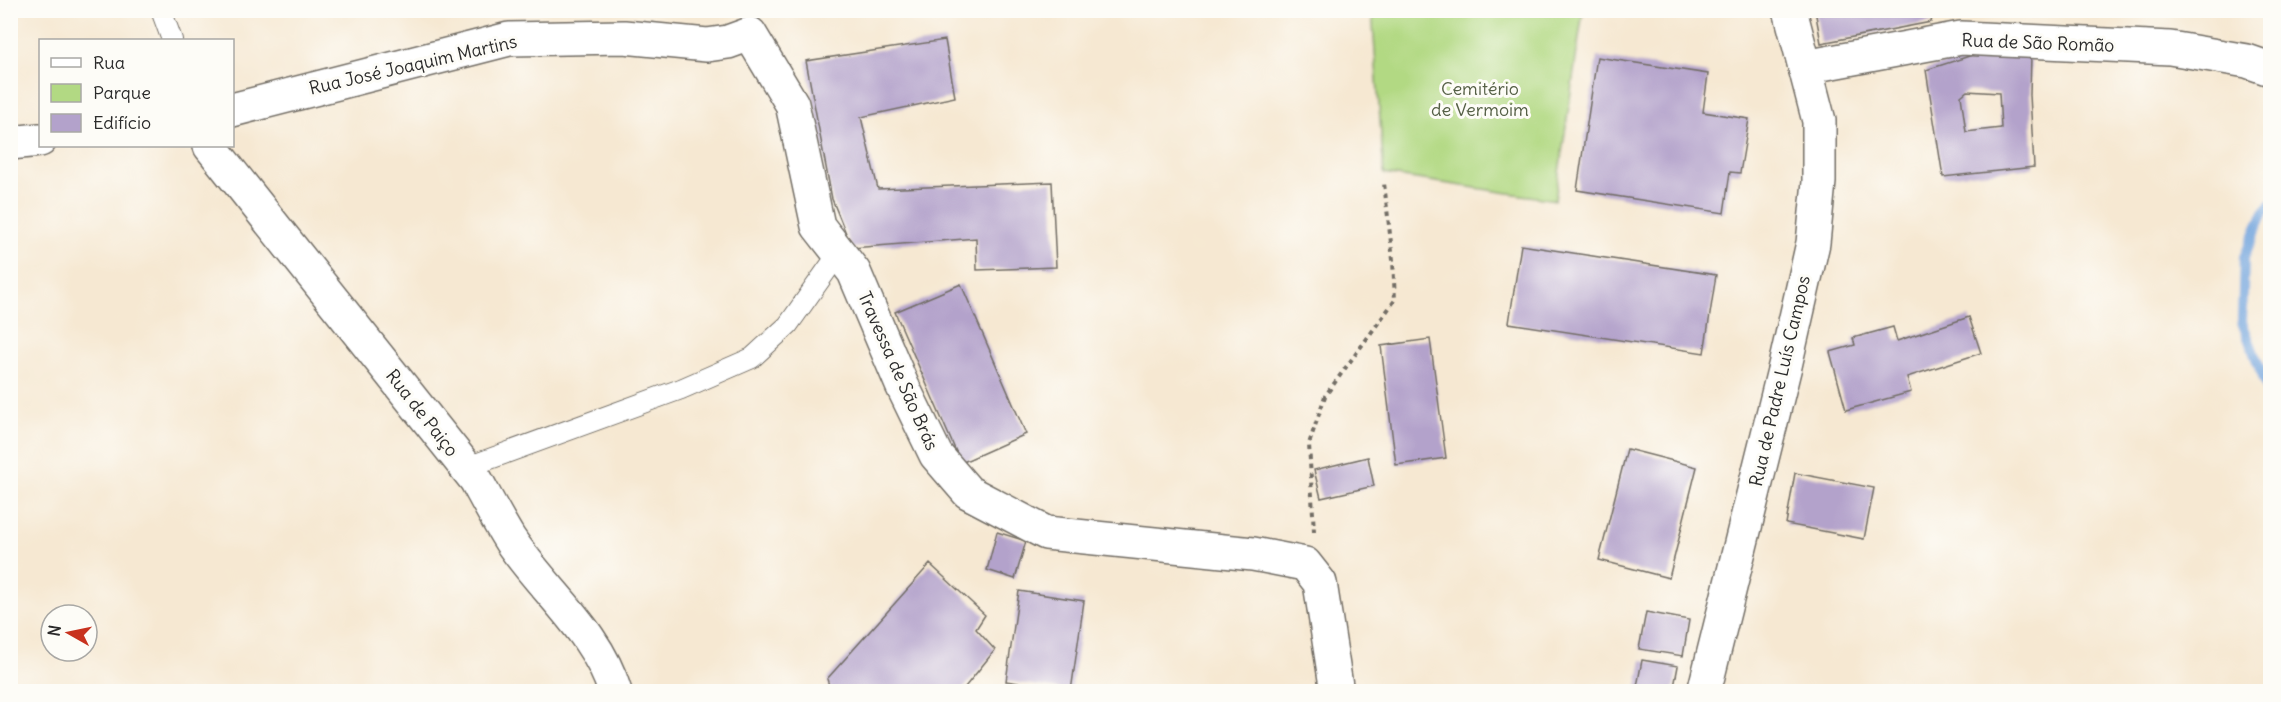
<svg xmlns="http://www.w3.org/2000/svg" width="2281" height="702" viewBox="0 0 2281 702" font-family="Delius,sans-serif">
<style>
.green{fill:#b2d983;stroke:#6e8257;stroke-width:1.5}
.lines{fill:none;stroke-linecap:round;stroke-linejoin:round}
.stream{stroke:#72a4dd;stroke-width:10}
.building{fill:#b3a2cb;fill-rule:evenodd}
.service-casing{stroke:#726d65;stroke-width:22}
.minor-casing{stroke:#726d65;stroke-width:36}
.tertiary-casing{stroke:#726d65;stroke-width:36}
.path{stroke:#726d65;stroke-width:4;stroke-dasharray:4.5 4.5;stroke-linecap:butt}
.service{stroke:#fff;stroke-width:20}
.minor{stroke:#fff;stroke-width:33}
.tertiary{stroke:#fff;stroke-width:33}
.labels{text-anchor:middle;stroke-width:6;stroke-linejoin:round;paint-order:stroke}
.street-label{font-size:18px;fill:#2b2b2b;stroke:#fdfcf7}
.park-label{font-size:18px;fill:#545f45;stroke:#fdfcf7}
</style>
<rect width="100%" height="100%" fill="#fdfcf7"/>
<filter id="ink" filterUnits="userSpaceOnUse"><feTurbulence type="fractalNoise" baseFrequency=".0167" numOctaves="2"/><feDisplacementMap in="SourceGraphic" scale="12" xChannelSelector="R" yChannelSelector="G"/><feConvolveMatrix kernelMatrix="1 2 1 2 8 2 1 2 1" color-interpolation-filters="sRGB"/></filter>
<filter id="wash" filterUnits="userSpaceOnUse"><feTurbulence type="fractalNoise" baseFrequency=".008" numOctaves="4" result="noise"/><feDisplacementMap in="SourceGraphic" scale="24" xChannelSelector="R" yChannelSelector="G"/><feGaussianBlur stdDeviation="1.35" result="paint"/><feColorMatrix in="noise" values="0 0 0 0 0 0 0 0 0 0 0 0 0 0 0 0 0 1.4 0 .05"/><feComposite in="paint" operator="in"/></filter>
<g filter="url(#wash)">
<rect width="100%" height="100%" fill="#f6e8d2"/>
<path class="green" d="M1372 11H1583L1555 200 1384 174Z"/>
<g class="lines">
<path class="stream" d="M2270 205 2264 212 2244 257 2242 322 2270 395"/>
</g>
<g id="blocks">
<path class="building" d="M1815 10H1934L1931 22 1821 43Z
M945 40 955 97 861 117 878 189 1052 182 1056 267 977 270 976 238 852 248 832 199 806 61Z
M1985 51 2031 55 2030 95 2034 167 1943 177 1926 70ZM1967 91 1999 93 2001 128 1966 132 1961 96Z
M1597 57 1708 74 1703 112 1749 119 1740 173 1730 172 1724 213 1577 190Z
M1521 245 1716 275 1704 353 1509 323Z
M961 284 1026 434 961 463 895 312Z
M1969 317 1981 353 1907 377 1911 392 1846 410 1830 352 1855 345 1853 338 1893 327 1897 341Z
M1430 339 1446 458 1396 465 1381 346Z
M1627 449 1697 467 1669 578 1599 560Z
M1368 457 1374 486 1321 498 1314 470Z
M1795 473 1874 488 1864 539 1786 524Z
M997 532 1026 541 1015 579 987 570Z
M930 564 985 615 976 629 995 650 961 692H831L827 679Z
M1019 591 1084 601 1071 691 1006 681Z
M1646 612 1689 620 1683 656 1639 649Z
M1642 660 1678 666 1673 692H1636Z"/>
</g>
</g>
<g filter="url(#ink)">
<use href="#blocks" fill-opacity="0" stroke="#726d65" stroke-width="1.5"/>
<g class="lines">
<defs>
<path id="service" d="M161 10 172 40
M465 468 681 389 752 358 788 325 839 253"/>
<path id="minor" d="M750 34 792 104 818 226 854 272 902 385 936 455 968 492 1046 533 1253 554 1305 564 1320 583 1337 692
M1805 67 1961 38 2170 48 2247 61 2270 69
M232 110 509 39 624 37 707 45 728 42 750 34
M10 143 40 140
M210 146 476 480C487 500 498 521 510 540 544 591 597 631 615 692"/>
<path id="tertiary" d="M1704 692 1785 366 1813 243 1819 182V121L1790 10"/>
</defs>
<use href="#service" class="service-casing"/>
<use href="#minor" class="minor-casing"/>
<use href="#tertiary" class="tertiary-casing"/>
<path class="path" d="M1314 532 1309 444 1325 396 1395 300 1393 260 1384 183"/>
<use href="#service" class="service"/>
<use href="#minor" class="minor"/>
<use href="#tertiary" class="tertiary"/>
</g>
</g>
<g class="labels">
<g class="street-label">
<text transform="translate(2038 43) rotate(2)" y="6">Rua de São Romão</text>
<text transform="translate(413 65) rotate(-13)" y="6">Rua José Joaquim Martins</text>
<text transform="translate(898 371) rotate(66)" y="6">Travessa de São Brás</text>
<text transform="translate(1780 381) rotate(-77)" y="6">Rua de Padre Luís Campos</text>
<text transform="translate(422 413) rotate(52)" y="6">Rua de Paiço</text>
</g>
<g class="park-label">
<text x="1480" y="95">Cemitério<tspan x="1480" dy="21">de Vermoim</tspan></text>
</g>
</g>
<rect width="2281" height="702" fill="none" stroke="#fdfcf7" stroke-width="36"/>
<rect x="39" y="39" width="195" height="108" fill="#fdfcf7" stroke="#a9a8a5" stroke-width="1.5"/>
<rect x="51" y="58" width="30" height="9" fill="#ffffff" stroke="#a9a8a5" stroke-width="1.5"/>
<text x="93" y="69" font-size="18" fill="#2b2b2b">Rua</text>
<rect x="51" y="84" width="30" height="18" fill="#b2d983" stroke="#a9a8a5" stroke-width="1.5"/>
<text x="93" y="99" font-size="18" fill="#2b2b2b">Parque</text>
<rect x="51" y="114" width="30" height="18" fill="#b3a2cb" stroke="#a9a8a5" stroke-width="1.5"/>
<text x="93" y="129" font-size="18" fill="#2b2b2b">Edifício</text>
<g transform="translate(69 633) rotate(279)"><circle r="28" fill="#fdfcf7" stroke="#a9a8a5" stroke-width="1.5"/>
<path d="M0-4.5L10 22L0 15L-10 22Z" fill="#c8321e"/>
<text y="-9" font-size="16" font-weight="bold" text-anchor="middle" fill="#2b2b2b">N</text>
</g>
</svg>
